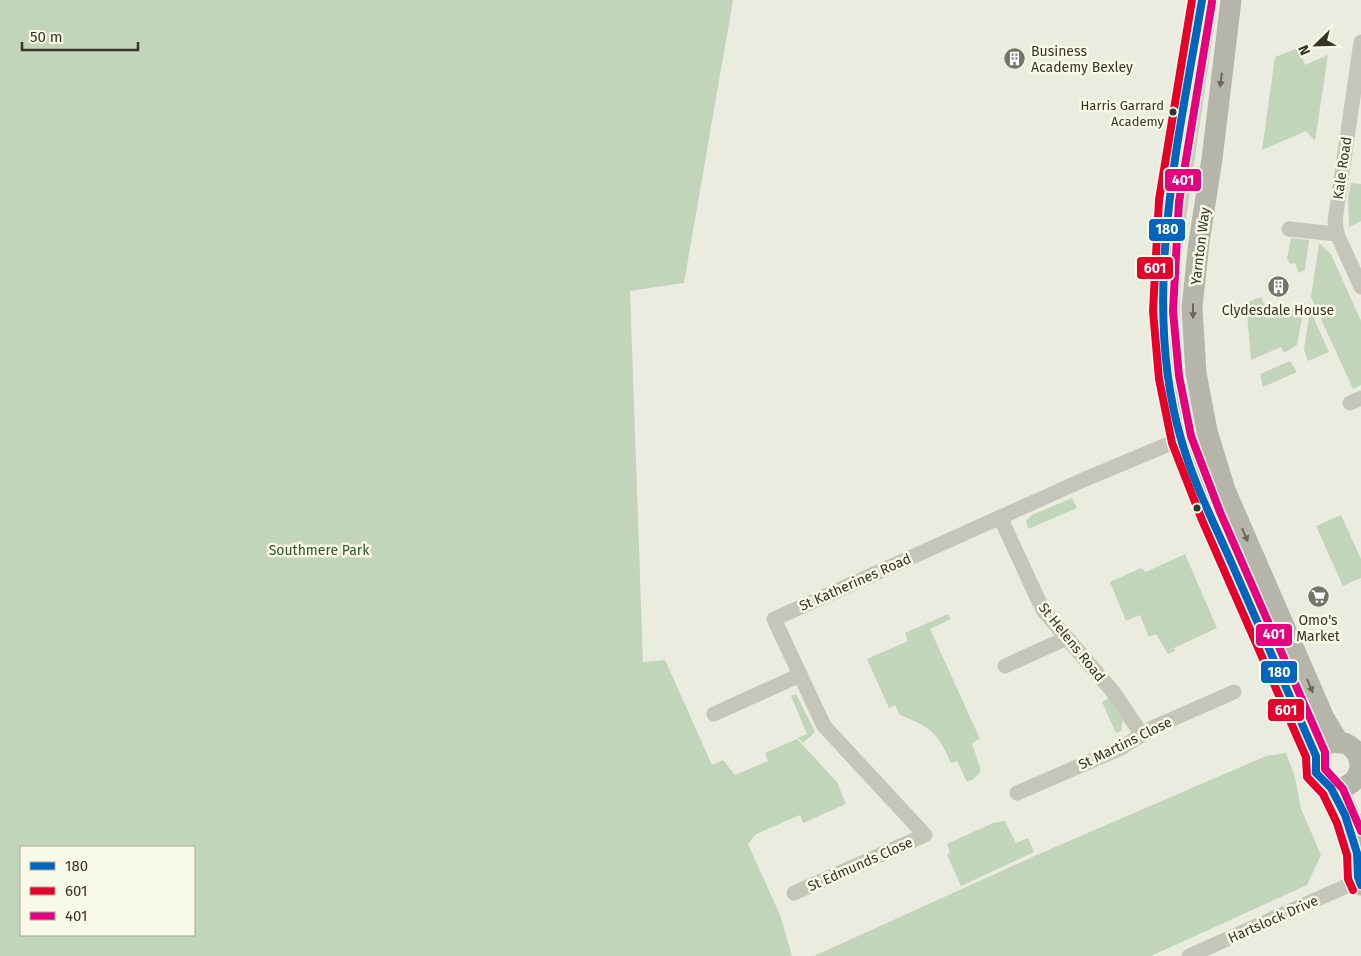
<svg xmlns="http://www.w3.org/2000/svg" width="1361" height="956" viewBox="0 0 1361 956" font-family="'Fira Sans',sans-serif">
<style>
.green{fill:#c2d4ba;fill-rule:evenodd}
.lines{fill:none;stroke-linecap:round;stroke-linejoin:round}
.street{stroke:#c5c5b9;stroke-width:15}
.secondary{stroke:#b5b5a9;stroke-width:21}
.bus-1-casing{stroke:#f8f9e7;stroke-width:11}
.bus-2-casing{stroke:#f8f9e7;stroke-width:11}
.bus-3-casing{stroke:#f8f9e7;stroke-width:11}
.bus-1{stroke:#0065bd;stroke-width:8}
.bus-2{stroke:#e4002b;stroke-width:8}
.bus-3{stroke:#e5007d;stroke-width:8}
.oneway{fill:#69685b}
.bus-dot{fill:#363427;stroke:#f8f9e7;stroke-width:2}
.labels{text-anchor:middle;stroke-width:5;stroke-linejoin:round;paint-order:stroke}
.bus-label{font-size:13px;fill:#363427;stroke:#f8f9e7;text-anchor:end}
.poi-label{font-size:14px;fill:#363427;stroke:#f8f9e7}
.street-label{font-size:14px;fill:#363427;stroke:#f8f9e7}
.park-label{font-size:14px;fill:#2f542b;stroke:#f8f9e7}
.line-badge{stroke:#f8f9e7;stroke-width:2}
.badge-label{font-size:14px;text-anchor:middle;font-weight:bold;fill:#fff}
</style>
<rect width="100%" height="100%" fill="#ebece0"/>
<path class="green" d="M0 0H733L684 283 630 291 643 662 665 660 712 765 723 760 735 775 768 761 765 753 797 739 837 782 846 804 803 823 800 815 756 834 748 844 780 915 792 956H0ZM21 847H194V935H21Z
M1206 0H1218L1182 247 1178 365 1171 347 1170 253Z
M1298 48 1305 65 1328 55 1315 141 1306 131 1262 150 1275 57Z
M1351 183 1361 184V221L1349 227 1348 197Z
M1291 238 1309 240 1305 270 1299 273 1295 263 1290 264 1287 258Z
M1319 243 1331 254 1361 321V385L1353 389 1311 297Z
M1261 297 1270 318 1305 303 1297 345 1284 353 1281 347 1251 360 1246 303Z
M1310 310 1329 352 1308 361 1304 350Z
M1290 361 1297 372 1263 387 1260 374Z
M1195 451 1209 467 1268 605 1258 609Z
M1072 498 1077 508 1028 529 1026 521 1032 515Z
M1341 515 1361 559V578L1343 586 1316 526Z
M1185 554 1217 628 1174 648 1175 651 1168 654 1156 634 1149 637 1140 615 1126 621 1110 582 1141 568 1146 572Z
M948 614 951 619 930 629 980 739 972 743 981 771 974 779 967 782 957 761 951 763C937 732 932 728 900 715L895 705 889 708 867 659 908 641 905 633Z
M796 694 815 732 803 743 798 738 807 734 791 696Z
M1109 698 1123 721 1121 731 1116 733 1102 702Z
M1286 753 1295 777 1301 809 1321 855 1307 885 1151 956H814L1039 854 1266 756Z
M1349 788 1361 815V846L1339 793Z
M1005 821 1016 843 1028 838 1034 852 961 886 947 855 950 852 947 844 993 823Z"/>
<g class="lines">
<path class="street" d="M1361 42 1335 221 1337 234 1361 287
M1289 229 1337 234
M1350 403 1361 398
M1000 517 1043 610 1114 693 1142 735
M1005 666 1067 638
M714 714 800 675
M1358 757 1361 756
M1017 793 1121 748 1152 728 1234 692
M794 893 925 835 824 726 774 619 1083 480 1181 439
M1189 956 1358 881"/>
<path class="secondary" d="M1202 0 1169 201 1166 237 1163 311 1169 377 1181 439 1211 516 1316 756
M1231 0 1212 159 1199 242 1192 308 1196 373 1207 431 1225 490 1324 718 1339 743
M1314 765a23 23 0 1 1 46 0a23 23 0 1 1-46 0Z
M1330 787 1345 816 1358 864
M1361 860 1356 872 1361 885"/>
<defs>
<path id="bus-1" d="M1202 0C1179 139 1140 300 1181 439 1193 482 1214 523 1232 564 1260 628 1288 692 1316 756V773L1331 788 1345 815 1357 853 1358 877 1361 885"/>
<path id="bus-2" d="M1192 0 1159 200 1153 311 1159 379 1172 443 1202 520 1306 757 1307 777 1323 794 1337 823 1347 855 1348 879 1353 890"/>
<path id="bus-3" d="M1212 2 1179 202 1173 311 1179 376 1191 436 1220 512 1325 752V769L1343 789 1361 831"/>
</defs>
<use href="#bus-1" class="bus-1-casing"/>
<use href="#bus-2" class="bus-2-casing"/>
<use href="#bus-3" class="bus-3-casing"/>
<use href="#bus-1" class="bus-1"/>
<use href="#bus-2" class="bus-2"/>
<use href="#bus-3" class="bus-3"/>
</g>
<defs><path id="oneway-solid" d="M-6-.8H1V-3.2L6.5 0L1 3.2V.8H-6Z" transform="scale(1.25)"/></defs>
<g class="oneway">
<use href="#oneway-solid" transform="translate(1221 80) rotate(97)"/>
<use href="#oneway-solid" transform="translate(1193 311) rotate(90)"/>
<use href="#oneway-solid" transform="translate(1245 535) rotate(67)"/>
<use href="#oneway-solid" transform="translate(1310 686) rotate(67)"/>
</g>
<defs>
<symbol id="building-disc" viewBox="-11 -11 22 22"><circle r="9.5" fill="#757468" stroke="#f8f9e7"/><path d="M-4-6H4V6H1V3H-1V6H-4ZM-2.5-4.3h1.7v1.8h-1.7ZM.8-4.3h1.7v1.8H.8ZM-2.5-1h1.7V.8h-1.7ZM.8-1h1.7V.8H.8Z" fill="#fff"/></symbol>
<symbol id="supermarket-disc" viewBox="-11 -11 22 22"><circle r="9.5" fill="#757468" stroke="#f8f9e7"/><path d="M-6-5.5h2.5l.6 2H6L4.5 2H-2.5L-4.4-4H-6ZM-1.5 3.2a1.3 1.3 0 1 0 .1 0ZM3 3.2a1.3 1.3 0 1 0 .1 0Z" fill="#fff"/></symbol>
</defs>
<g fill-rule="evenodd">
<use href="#building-disc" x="1002" y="46" width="25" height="25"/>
<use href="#building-disc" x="1266" y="274" width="25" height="25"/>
<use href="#supermarket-disc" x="1306" y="584" width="25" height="25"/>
</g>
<g class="bus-dot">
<circle cx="1173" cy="112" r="4.5"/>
<circle cx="1197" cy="508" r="4.5"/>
</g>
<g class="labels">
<g class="bus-label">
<text x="1164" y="110">Harris Garrard<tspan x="1164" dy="16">Academy</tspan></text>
</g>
<g class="poi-label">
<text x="1031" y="56" text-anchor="start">Business<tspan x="1031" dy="16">Academy Bexley</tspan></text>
<text x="1278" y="315">Clydesdale House</text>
<text x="1318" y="625">Omo's<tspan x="1318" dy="16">Market</tspan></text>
</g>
<g class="street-label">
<text transform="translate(1342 168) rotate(-82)" y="5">Kale Road</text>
<text transform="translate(1200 246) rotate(-83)" y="5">Yarnton Way</text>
<text transform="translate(855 582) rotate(-24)" y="5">St Katherines Road</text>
<text transform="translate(1072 642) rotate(51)" y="5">St Helens Road</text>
<text transform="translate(1125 743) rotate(-26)" y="5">St Martins Close</text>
<text transform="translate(860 864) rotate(-24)" y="5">St Edmunds Close</text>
<text transform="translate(1273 919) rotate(-24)" y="5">Hartslock Drive</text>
</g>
<g class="park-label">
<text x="319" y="555">Southmere Park</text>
</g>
</g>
<g class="line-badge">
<rect x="1164" y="168" width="38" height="24" rx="5" fill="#e5007d"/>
<rect x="1148" y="218" width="38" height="24" rx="5" fill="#0065bd"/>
<rect x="1136" y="256" width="38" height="24" rx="5" fill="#e4002b"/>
<rect x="1255" y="623" width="38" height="24" rx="5" fill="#e5007d"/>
<rect x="1260" y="660" width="38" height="24" rx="5" fill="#0065bd"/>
<rect x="1267" y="698" width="38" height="24" rx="5" fill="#e4002b"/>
</g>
<g class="badge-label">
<text x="1183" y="185">401</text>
<text x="1167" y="234">180</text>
<text x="1155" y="273">601</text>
<text x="1274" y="639">401</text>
<text x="1279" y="677">180</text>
<text x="1286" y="715">601</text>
</g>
<rect x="20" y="846" width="175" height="90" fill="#f8f9e7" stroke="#aaaa9a"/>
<rect x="30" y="862" width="25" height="8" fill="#0065bd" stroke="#aaaa9a"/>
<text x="65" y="871" font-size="15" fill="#363427">180</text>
<rect x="30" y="887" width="25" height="8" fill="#e4002b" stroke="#aaaa9a"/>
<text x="65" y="896" font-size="15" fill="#363427">601</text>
<rect x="30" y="912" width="25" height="8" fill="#e5007d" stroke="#aaaa9a"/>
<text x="65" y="921" font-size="15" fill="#363427">401</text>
<g transform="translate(1316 45) rotate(247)" stroke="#f8f9e7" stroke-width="4" paint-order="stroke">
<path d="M0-4L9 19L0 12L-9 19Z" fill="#363427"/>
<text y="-8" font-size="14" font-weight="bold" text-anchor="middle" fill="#363427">N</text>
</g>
<path d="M22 42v8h116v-8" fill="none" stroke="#363427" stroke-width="2.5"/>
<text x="30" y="42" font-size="15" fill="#363427" stroke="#f8f9e7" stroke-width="4" paint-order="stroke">50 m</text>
</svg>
